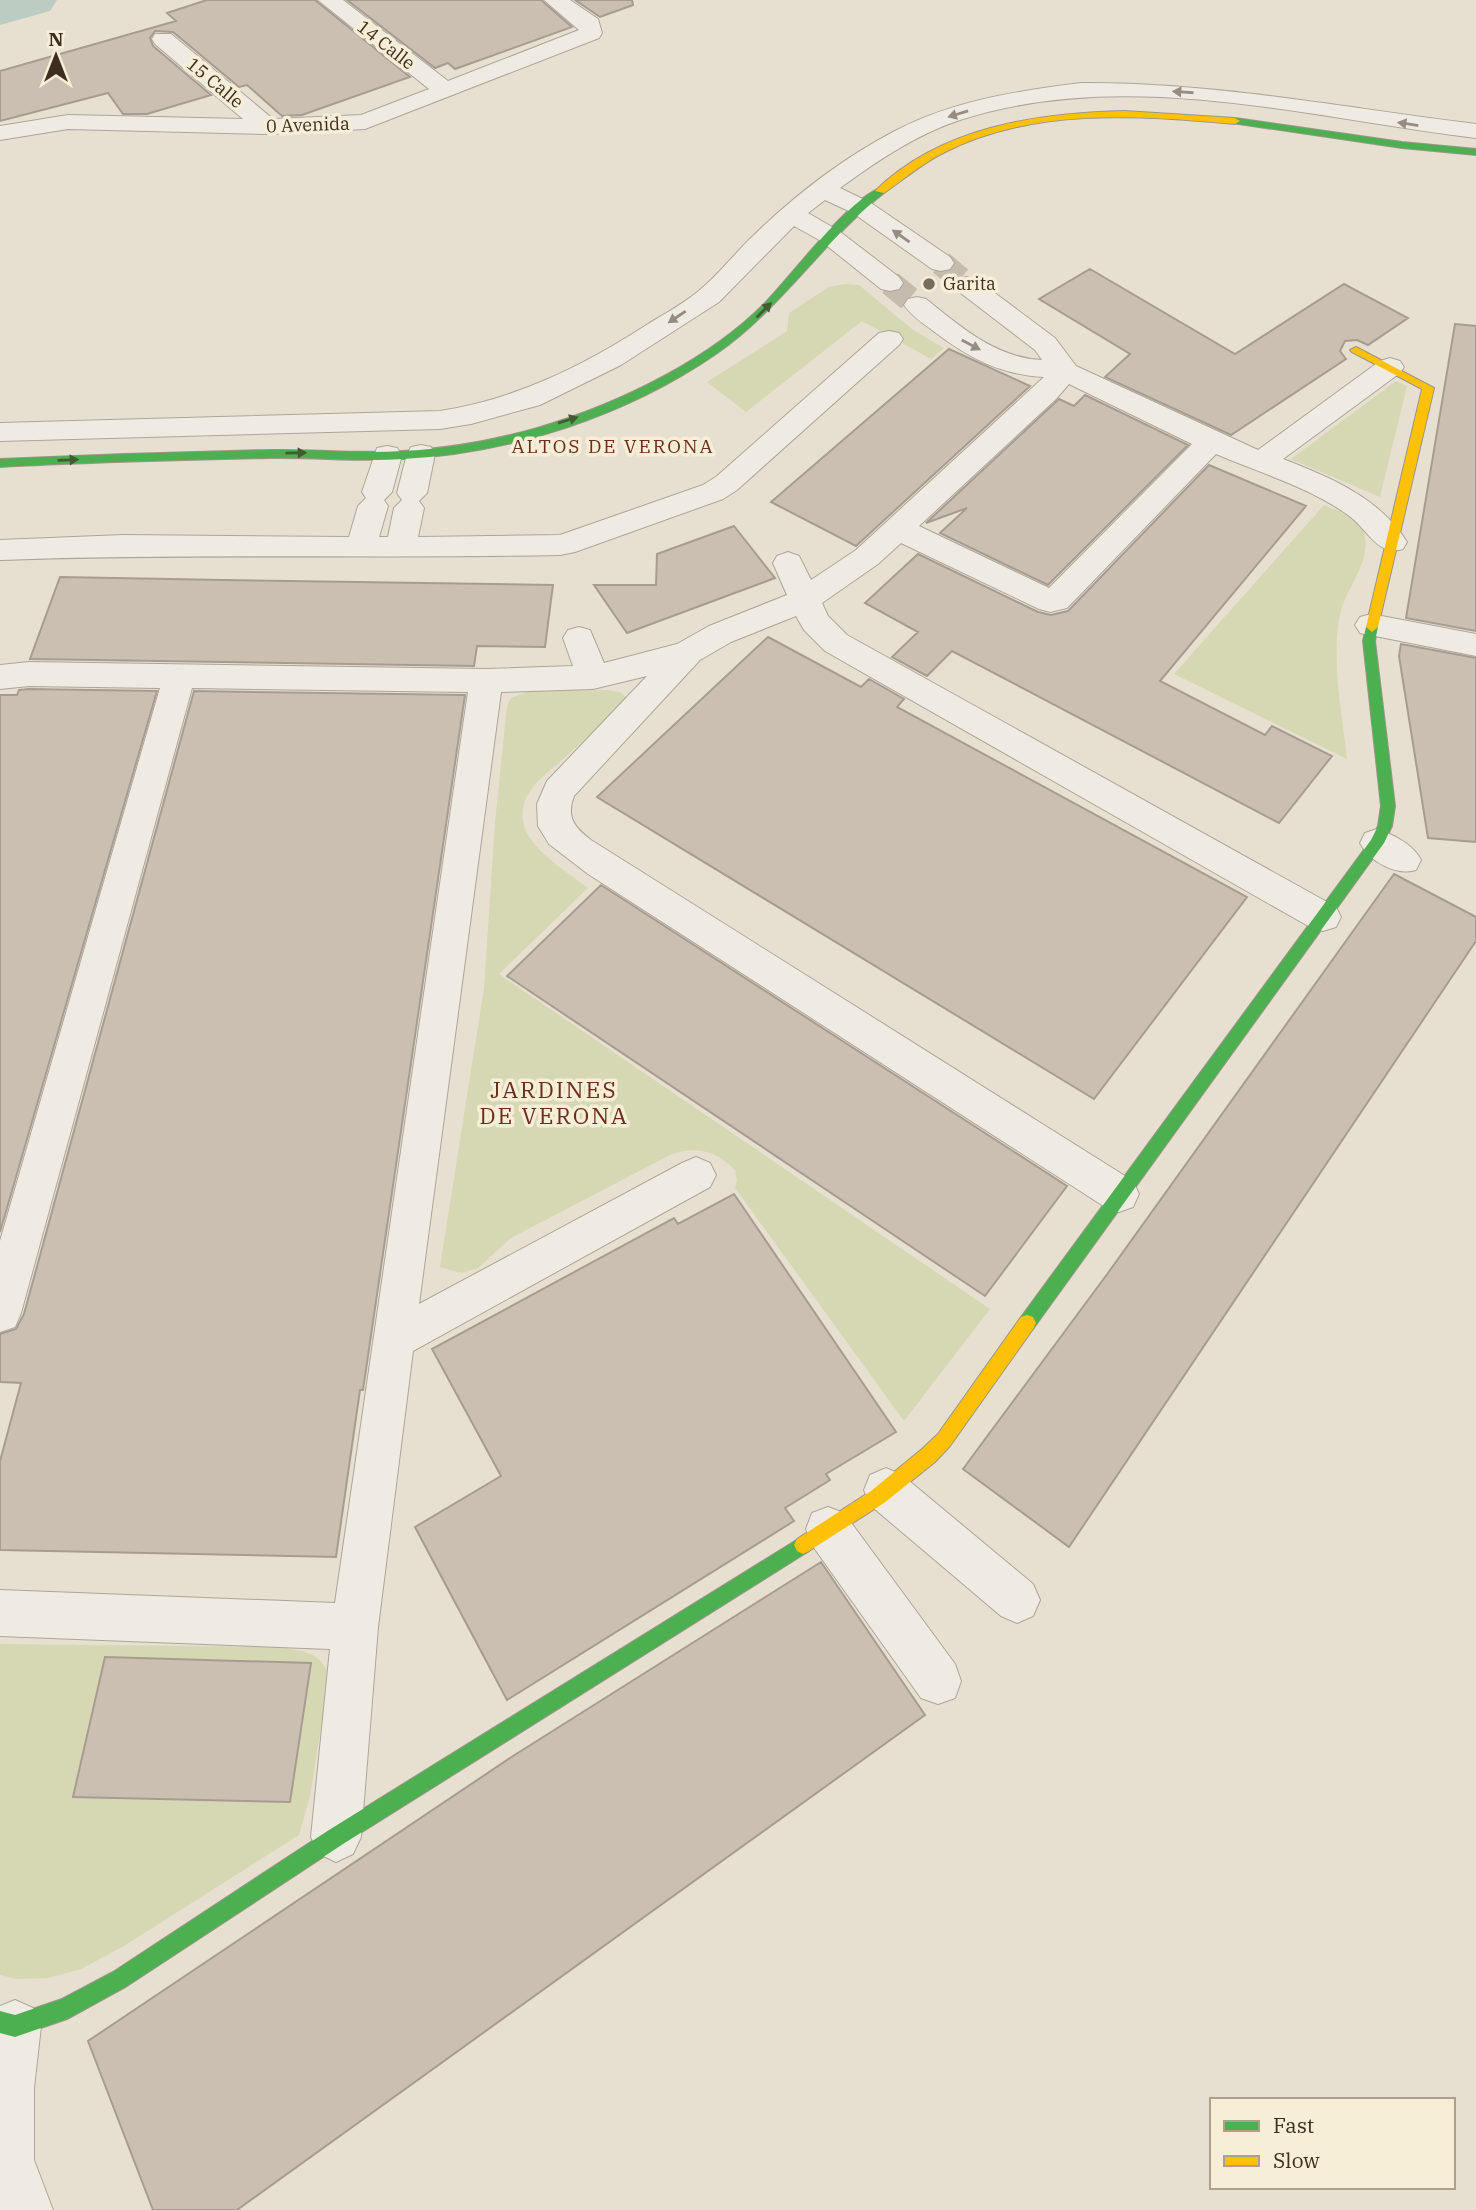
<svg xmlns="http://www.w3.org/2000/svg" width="1476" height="2210" viewBox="0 0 1476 2210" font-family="'IBM Plex Serif',serif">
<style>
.green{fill:#d6d7b3}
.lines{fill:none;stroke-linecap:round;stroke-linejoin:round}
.river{fill:#bcccc2;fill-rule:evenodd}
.building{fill:#cbbfb2;stroke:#a89c90;stroke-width:2}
.street-tunnel{stroke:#c5bcae;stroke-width:25;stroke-dasharray:25 12;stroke-linecap:butt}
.street-casing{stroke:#ada599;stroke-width:2}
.fast-casing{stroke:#9c958a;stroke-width:2}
.slow-casing{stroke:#9c958a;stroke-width:2}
.street{fill:#efebe3;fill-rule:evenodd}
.fast{fill:#4caf50;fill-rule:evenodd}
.slow{fill:#ffc107;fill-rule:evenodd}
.oneway{fill:#968c82}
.oneway2{fill:#425b31}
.poi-dot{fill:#786c5e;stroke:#f7eed8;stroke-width:2.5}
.labels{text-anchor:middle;stroke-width:7;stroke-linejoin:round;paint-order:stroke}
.far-street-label{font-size:18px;fill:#3d2e20;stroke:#f7eed8}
.far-poi-label{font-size:18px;fill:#3d2e20;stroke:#f7eed8;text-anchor:start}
.far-neighbourhood-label{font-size:19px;letter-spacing:2px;fill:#6b2e1e;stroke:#f7eed8}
.neighbourhood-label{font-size:23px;letter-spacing:2px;fill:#6b2e1e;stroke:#f7eed8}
</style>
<rect width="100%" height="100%" fill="#e7e0d1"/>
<path class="green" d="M845 284 859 285 913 330 944 348 931 359 862 321 746 412 707 382 787 331 789 313 829 287Z
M1396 381 1407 386 1380 497 1291 459Z
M1324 505C1340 512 1361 517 1365 537 1370 565 1343 592 1339 619 1332 665 1342 713 1347 759L1174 674Z
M607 690 620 692 626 697 625 704 537 782C495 830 553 861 588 888L499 974 990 1309 904 1421 735 1188 737 1181 735 1170C717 1151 695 1145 670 1155L511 1238 478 1268 461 1273 440 1267 484 988 495 822 507 706 511 698 529 691Z
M0 1644 279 1647C302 1651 321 1651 329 1676L310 1796 299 1835 124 1946 81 1969 48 1978 17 1979 0 1975Z"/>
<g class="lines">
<path class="river" d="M0 0H57L50 11 0 25Z"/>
</g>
<path class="building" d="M207 0H315L410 77 302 115 282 116 247 85 239 87 173 32 155 31 150 38 153 46 211 95 147 114H123L108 93 0 121V71L176 21 167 13Z
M347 0H541L572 27 455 69 448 63 435 68Z
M575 0H632L633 5 600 17Z
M1090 269 1235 354 1344 284 1408 318 1368 345 1357 340 1345 341 1340 351 1346 359 1231 435 1105 377 1130 354 1039 299Z
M1455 324 1476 326V631L1406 618Z
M949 349 1030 386 856 546 771 502Z
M1085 395 1188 445 1048 585 940 533 967 508 926 523 1059 399 1074 406Z
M1209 465 1306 506 1160 681 1265 735 1272 726 1332 756 1279 823 952 651 927 676 892 657 918 632 865 603 918 554 1038 612 1051 615 1068 611Z
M734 526 775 578 627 633 594 585H656L657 554Z
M60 577 224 580 553 585 545 647 477 646 474 666 30 659Z
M768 637 861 687 869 679 904 699 897 707 1247 897 1094 1099 597 797Z
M1401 644 1476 658V842L1428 838 1399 656Z
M29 689 157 691 0 1232V695H17L19 690Z
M194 691 465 695 363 1390H360L336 1557 0 1550V1461L21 1383 0 1382V1334L16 1329 24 1314Z
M1394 874 1476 917V941L1069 1547 963 1469 1108 1273Z
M601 885 1067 1186 985 1296 507 976Z
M734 1194 896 1432 826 1474 830 1480 785 1508 794 1521 507 1700 415 1527 501 1476 432 1349 674 1218 678 1224Z
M821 1562 925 1715 237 2210H153L88 2041 513 1756Z
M105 1657 311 1663 290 1802 73 1797Z"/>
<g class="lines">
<path class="street-tunnel" d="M941 263 967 285
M890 283 917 305"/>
<defs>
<path id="street" d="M318 0H343L448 81 579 30 544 0H570L598 19 602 33 599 38 365 129 267 134 68 129 0 140V126L68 115 243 119 155 44 152 39 155 34H171L273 119 361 115 429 89Z
M1081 83C1214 82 1344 108 1476 124V138C1308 118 1127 66 960 120 917 134 877 161 840 188L871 203 950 257 954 263 950 269 941 271 932 269 853 213 825 200 808 213 839 231 899 277 903 283 899 289 890 291 881 289 821 241 794 226 719 302 621 365 540 405 471 424 440 429 0 441V423L440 411C517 399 583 366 648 324 666 313 685 303 701 289 720 273 735 253 753 236 794 196 842 159 893 132 951 101 1016 91 1081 83Z
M967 277 976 279 1055 338 1076 366 1258 450 1380 361 1390 358 1400 361 1404 367 1400 373 1283 459C1330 477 1380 498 1407 542L1403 549C1377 557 1368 529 1348 515 1309 487 1260 473 1216 454L1067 608 1050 612 1039 609 901 543 878 564 822 603 828 616 847 635 1336 907 1341 917 1336 927 1323 931 1310 927 825 651 804 630 796 616 731 642 700 660 574 796C566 817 574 827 591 840L1133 1181 1139 1194 1133 1207 1119 1212 1105 1207 588 874 549 844 538 826 537 804 547 781 647 676 593 689 501 692 419 1304 682 1163 696 1157 710 1163 716 1175 710 1187 413 1351 378 1627 361 1837 353 1854 336 1862 319 1854 311 1837 330 1649 0 1636V1590L335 1603 468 692 192 688 21 1313 15 1327 0 1332V1241L160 688 29 686 0 689V665L29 662 486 669 573 666 563 638 568 630 579 627 590 630 604 663 677 644 709 626 787 595 773 563 777 556 788 552 799 556 811 580 856 550 1044 377C1000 375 967 357 932 330 922 323 911 315 904 305L908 299 917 297 926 299C961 327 996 358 1042 360L1035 350 958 291 954 285 958 279ZM1069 384 1192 444 1049 588 919 526 1056 399Z
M889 331 899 333 903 339 899 345 737 490 723 499 575 552 560 555C373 559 187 553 0 560V540L123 535 349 537 358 506 366 498 362 492 377 448 387 446 397 448 402 455 392 492 384 500 388 506 379 537H388L394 508 402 500 397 493 407 454 411 447 421 445 431 447 435 454 427 493 419 501 424 508 418 537 560 535 703 485 717 476 879 333Z
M1371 614 1476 634V656L1360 633 1355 625 1360 617Z
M1377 829C1394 835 1413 844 1421 860L1416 870C1396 876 1370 862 1360 843L1365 833Z
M886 1468 902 1475 1033 1584 1040 1600 1033 1616 1017 1623 1001 1616 870 1505 864 1490 870 1475Z
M828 1507 844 1513 955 1664 961 1681 955 1698 938 1704 921 1698 812 1545 806 1529 812 1513Z
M15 2000 33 2008 41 2026 34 2088V2160L53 2210H0V2006Z"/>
<path id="fast" d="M1235 118 1402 142 1476 149V155L1402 148 1232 123 1230 121Z
M880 188 885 191 884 193C822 242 781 309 716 354 626 416 512 453 403 459 359 462 314 457 270 458 180 460 90 462 0 467V459C90 455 180 452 270 450 315 449 359 454 403 451 494 446 585 419 666 375 701 356 736 332 764 304 792 275 847 201 880 188Z
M1372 622 1378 627 1375 641 1395 806 1392 826 1384 843 1033 1329 1027 1331 1021 1329 1018 1323 1021 1317 1371 840 1378 826 1381 806 1363 641 1366 627Z
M803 1536 809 1539 812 1545 809 1551 343 1844 127 1986 67 2019 15 2037 0 2033V2011L15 2015 62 1999 113 1972 329 1830Z"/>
<path id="slow" d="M1124 111 1235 118 1240 121 1235 124C1137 115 1031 107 941 154 920 165 903 180 884 193L875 191C940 127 1037 113 1124 111Z
M1356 347 1434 388 1378 627 1372 632 1366 627 1422 389 1352 352 1350 350Z
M1027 1315 1033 1317 1036 1323 1033 1329 950 1446 935 1462 884 1503 809 1551 803 1554 797 1551 794 1545 797 1539 871 1491 922 1449 938 1434 1021 1317Z"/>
</defs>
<use href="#street" class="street-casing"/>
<use href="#fast" class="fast-casing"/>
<use href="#slow" class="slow-casing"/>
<use href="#street" class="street"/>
<use href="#fast" class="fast"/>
<use href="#slow" class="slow"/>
</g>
<defs><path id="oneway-solid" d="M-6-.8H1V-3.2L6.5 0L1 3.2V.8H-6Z" transform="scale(1.75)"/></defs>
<g class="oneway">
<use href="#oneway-solid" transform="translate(1183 92) rotate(-176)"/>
<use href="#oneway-solid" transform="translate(958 114) rotate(163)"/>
<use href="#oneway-solid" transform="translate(1408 124) rotate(-171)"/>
<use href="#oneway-solid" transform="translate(901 236) rotate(-145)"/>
<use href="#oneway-solid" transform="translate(677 317) rotate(146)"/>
<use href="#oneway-solid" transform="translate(971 345) rotate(28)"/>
</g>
<g class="oneway2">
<use href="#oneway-solid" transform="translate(764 310) rotate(-45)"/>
<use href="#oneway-solid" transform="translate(568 420) rotate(-17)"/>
<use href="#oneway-solid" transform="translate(296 453) rotate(-1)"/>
<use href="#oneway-solid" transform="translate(68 460) rotate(-2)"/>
</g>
<circle class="poi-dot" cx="929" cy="284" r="7"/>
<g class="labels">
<g class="far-street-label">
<text transform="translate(386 45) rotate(38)" y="6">14 Calle</text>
<text transform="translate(215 83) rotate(40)" y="6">15 Calle</text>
<text transform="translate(308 125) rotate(-2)" y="6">0 Avenida</text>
</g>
<g class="far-poi-label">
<text x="943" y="290">Garita</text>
</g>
<g class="far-neighbourhood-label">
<text x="613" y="453">ALTOS DE VERONA</text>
</g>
<g class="neighbourhood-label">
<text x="554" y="1098">JARDINES<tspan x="554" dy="26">DE VERONA</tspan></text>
</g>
</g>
<rect x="1210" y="2098" width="245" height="91" fill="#f7eed8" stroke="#ada18e" stroke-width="2"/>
<rect x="1224" y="2121" width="35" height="10" fill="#4caf50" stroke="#ada18e" stroke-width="2"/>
<text x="1273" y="2133" font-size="21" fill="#3d2e20">Fast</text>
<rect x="1224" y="2156" width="35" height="10" fill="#ffc107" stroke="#ada18e" stroke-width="2"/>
<text x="1273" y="2168" font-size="21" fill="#3d2e20">Slow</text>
<g transform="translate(56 56)" stroke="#f7eed8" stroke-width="5" paint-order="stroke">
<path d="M0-5L12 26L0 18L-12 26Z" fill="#3d2e20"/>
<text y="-10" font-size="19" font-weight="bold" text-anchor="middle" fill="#3d2e20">N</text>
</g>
</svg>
